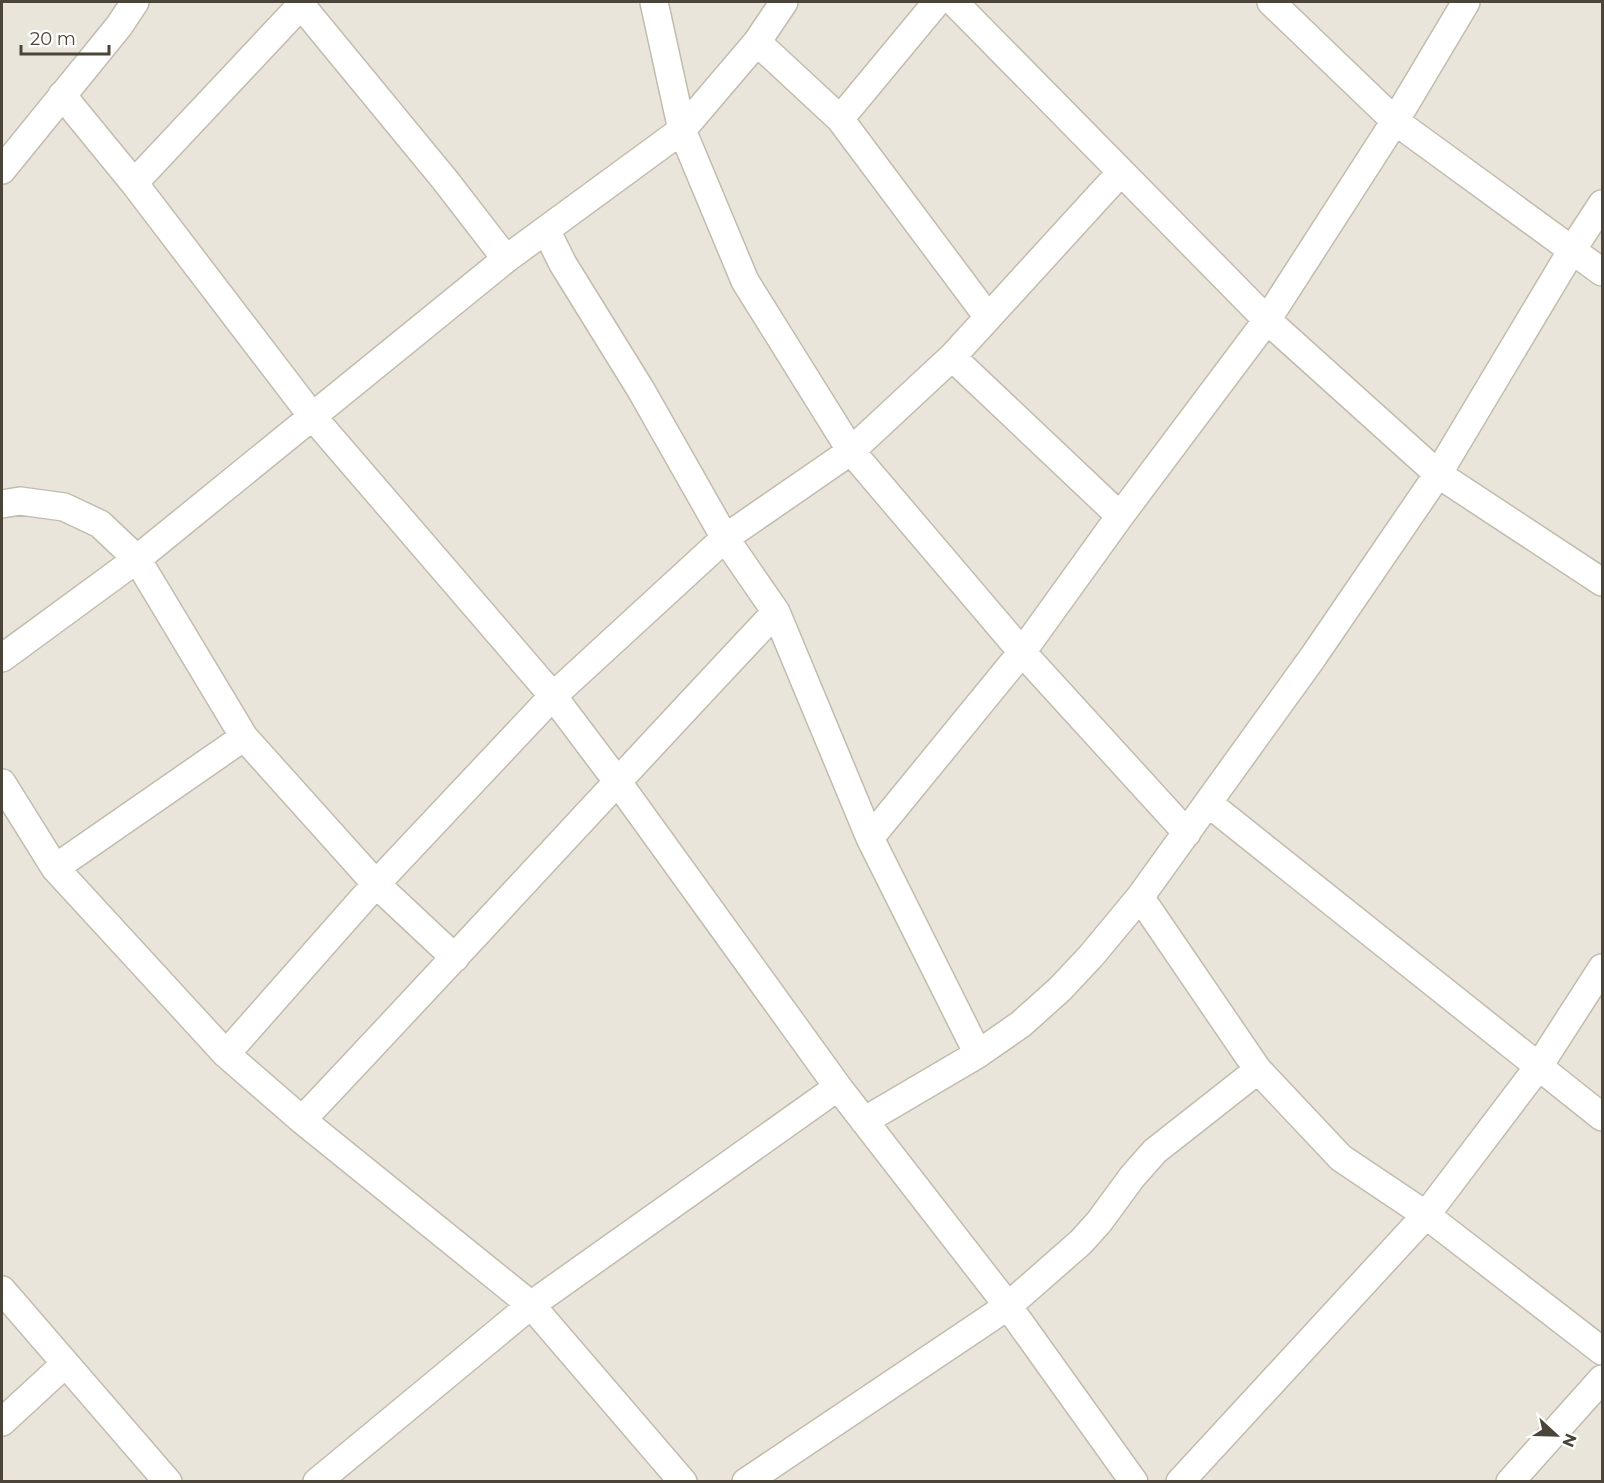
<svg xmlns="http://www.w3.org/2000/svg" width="1604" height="1483" viewBox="0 0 1604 1483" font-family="Montserrat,sans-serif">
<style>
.residential{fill:#eae5da}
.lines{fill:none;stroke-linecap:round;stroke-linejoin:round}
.minor-casing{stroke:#c2bbae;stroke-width:30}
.minor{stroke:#fff;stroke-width:27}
</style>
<rect width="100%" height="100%" fill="#f6f3ec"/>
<path class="residential" d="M2 2H1602V1481H2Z"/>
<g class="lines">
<defs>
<path id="minor" d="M654 2 682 130 745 281 851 451 1022 652 1187 833
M937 2 840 119 988 317
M954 2 1267 320 1438 474 1602 582
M1271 2 1395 121 1602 272
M301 5 445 180 506 259
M757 42 840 119
M62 95 134 183 312 416 553 696 617 781 838 1087 1008 1306 1134 1482
M2 170 119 26 135 2
M134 183 304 2
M546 230 563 264 641 390 725 538 776 612 870 838
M952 357 1120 516
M2 504 20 501 64 507 100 524 137 559 244 737 376 884 455 958
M2 658 137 559 506 259 682 130 757 42 784 2
M2 783 55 868 226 1054 302 1120 531 1305 683 1482
M1208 803 1602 1117
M55 868 244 737
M1140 897 1258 1070 1341 1158 1426 1215 1602 1351
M226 1054 376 884 553 696 725 538 851 451 952 357 1121 172
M978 1054 870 838 1022 652 1120 516 1267 320 1395 121 1466 2
M302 1120C461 952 617 781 776 612
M864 1121 978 1054 1021 1024 1060 989 1091 956 1140 897 1313 657 1438 474 1572 250 1602 204
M2 1290 168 1482
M2 1422 65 1364
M317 1482 531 1305 838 1087
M746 1482 1008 1306 1081 1242 1099 1222 1132 1177 1155 1151 1258 1070
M1180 1482 1426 1215 1539 1066 1602 968
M1510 1482 1602 1379"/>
</defs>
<use href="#minor" class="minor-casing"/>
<use href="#minor" class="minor"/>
</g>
<rect width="1604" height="1483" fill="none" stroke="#4b4439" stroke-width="6"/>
<g transform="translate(1556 1435) rotate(112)" stroke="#ffffff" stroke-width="4.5" paint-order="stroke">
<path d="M0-4.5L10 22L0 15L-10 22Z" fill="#4b4439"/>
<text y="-9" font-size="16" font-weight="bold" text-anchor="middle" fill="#4b4439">N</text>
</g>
<path d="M21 45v9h88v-9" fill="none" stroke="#4b4439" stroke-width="3"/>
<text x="30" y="45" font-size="18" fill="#4b4439" stroke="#ffffff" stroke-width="4.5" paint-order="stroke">20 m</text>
</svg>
